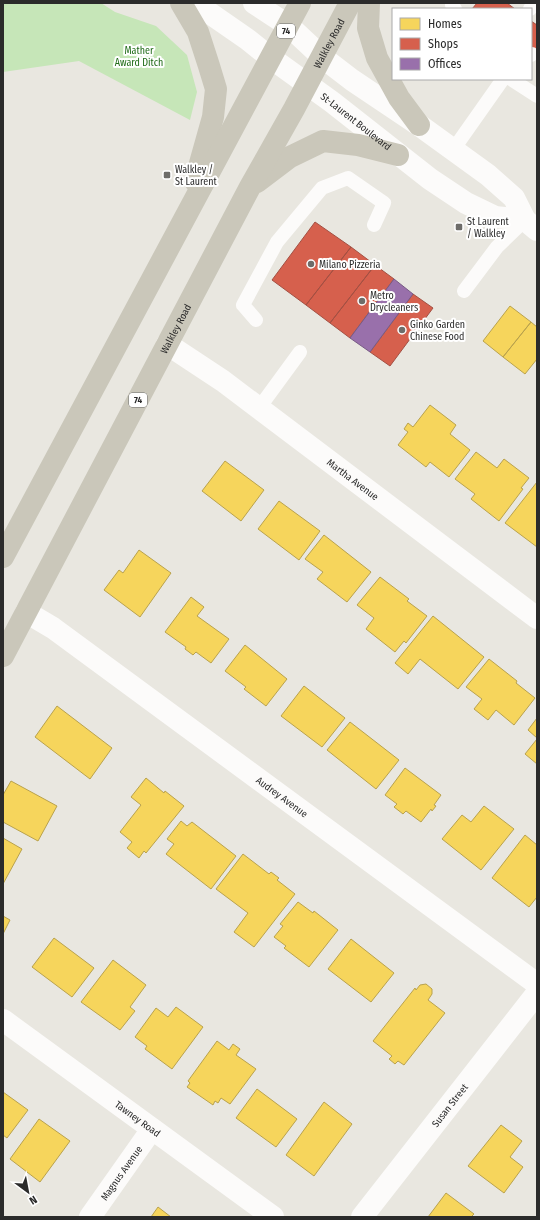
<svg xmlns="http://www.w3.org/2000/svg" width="540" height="1220" viewBox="0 0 540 1220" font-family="'Fira Sans Condensed',sans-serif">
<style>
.green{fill:#c6e6b8}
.homes{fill:#f6d55c;stroke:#b9a24d}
.shops{fill:#d6604d;stroke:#a35043}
.offices{fill:#9970ab;stroke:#785b85}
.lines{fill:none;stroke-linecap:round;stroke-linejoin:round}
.lane{stroke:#fcfbfa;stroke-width:14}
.street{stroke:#fcfbfa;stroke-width:22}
.secondary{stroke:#fcfbfa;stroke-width:22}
.primary{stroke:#cac7ba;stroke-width:22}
.poi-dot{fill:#6e6d6a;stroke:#fff;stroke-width:1.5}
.labels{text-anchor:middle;stroke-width:4;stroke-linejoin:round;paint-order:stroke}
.shield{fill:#fff;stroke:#6b6b6b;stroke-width:1}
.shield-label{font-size:9px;font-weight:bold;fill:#2b2b2b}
.street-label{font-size:10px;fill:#2b2b2b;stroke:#fff}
.park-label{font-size:10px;fill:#206b18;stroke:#fff}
.poi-label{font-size:10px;fill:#2b2b2b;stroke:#fff;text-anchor:start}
</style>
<rect width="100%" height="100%" fill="#e9e7e0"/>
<path class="green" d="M3 3H101L115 12 156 26 187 55 197 92 190 120 79 61 3 72Z"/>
<path class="homes" d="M510 306 531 322 503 357 483 341Z
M531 322 537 327V359L525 374 503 357Z
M430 405 456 425 450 434 470 450 449 477 430 462 426 467 398 445 408 432 404 429 408 423 413 427Z
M476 452 497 468 504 459 529 478 521 488 523 489 499 521 471 499 475 494 455 479Z
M225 461 264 490 241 521 202 491Z
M537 482V547L505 523Z
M279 501 320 531 299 560 258 529Z
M324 535 371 572 347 602 317 579 323 572 305 559Z
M139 550 171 573 140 617 104 590 119 570 123 573Z
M380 577 409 599 407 601 427 616 406 643 404 641 395 652 366 629 374 618 357 605Z
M191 597 204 607 197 616 229 639 211 663 196 652 193 655 185 649 186 647 165 632Z
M433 616 484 657 458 689 420 659 408 674 395 663Z
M245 645 287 679 266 706 244 689 246 687 225 671Z
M489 659 517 681 516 683 535 698 514 725 496 710 488 720 474 709 482 699 466 687Z
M304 686 345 718 322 747 281 716Z
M57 706 112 748 90 779 35 737Z
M537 718V738L528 730Z
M350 722 399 760 376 789 327 750Z
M537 739V764L525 754Z
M405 768 441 795 434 805 436 806 432 811 431 809 421 822 406 811 403 814 394 807 397 804 385 795Z
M146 778 164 793 165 791 184 806 146 853 144 851 139 858 127 848 132 842 120 832 141 805 131 797Z
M11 781 57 806 38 841 3 822V795Z
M484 806 514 829 481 870 442 839 462 815 471 822Z
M181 821 187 826 192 822 236 856 211 889 166 854 174 844 167 839Z
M525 835 537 845V897L529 907 492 878Z
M3 838 22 849 3 884Z
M243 854 269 874 271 872 279 878 277 880 295 894 254 947 234 932 248 913 216 889Z
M298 902 313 913 314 911 338 930 309 967 284 948 286 946 274 937 283 926 280 924Z
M3 916 10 920 3 934Z
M54 938 94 968 72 997 32 967Z
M351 939 394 973 371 1002 328 969Z
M113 960 146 985 130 1007 135 1011 120 1030 81 1002Z
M426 984 432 989V994L428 1000 445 1013 404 1065 398 1061 395 1064 389 1059 392 1056 373 1041 415 988 416 990 420 985Z
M176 1007 203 1027 172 1069 145 1049 147 1046 135 1037 156 1008 168 1017Z
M217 1041 229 1050 233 1044 240 1049 236 1055 256 1069 230 1104 221 1098 218 1103 215 1101 213 1105 187 1087 190 1083 188 1081Z
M257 1089 297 1119 276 1147 236 1118Z
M3 1092 28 1110 7 1138 3 1135Z
M324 1102 352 1124 314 1176 286 1155Z
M39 1119 70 1141 40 1182 10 1159Z
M501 1125 522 1141 510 1157 523 1167 504 1193 468 1166Z
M446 1193 474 1214 471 1217H428Z
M158 1207 171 1217H151Z"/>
<path class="shops" d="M477 3H507L515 9H472Z
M531 21 537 25V58L531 53Z
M315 222 351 247 306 305 272 280Z
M351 247 375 265 330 323 306 305Z
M375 265 394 279 350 338 330 323Z
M413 294 433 308 390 366 370 352Z"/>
<path class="offices" d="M394 279 413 294 370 352 350 338Z"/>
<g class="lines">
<path class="lane" d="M453 3 452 5 455 9
M530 9 534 3
M531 55 532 54
M511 79 537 96
M453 150 503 79
M464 291 497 247 525 220
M256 320 243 305 277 242 322 188 348 178 384 203 374 225
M259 408 300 352"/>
<g class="street">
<path id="s1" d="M167 344 223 381 537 618"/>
<path id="s2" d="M26 612 53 628 537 984"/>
<path id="s3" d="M3 1020 273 1217"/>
<path id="s4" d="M90 1217 152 1129"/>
<path id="s5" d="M362 1217 537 993"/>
</g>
<g class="secondary">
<path id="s6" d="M195 3 247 39 271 58 332 102 430 179 466 203 495 217 525 220"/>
<path d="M254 3 289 26 322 57 352 80 419 125 488 175 514 198 525 220 537 230"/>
</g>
<g class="primary">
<path d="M181 3 198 32 209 66 216 89 213 117 195 181"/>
<path d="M369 3 368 28 377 58 399 98 419 125"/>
<path d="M257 182 290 157 323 141 358 145 398 155"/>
<path d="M3 557 300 3"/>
<path id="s7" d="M3 656 250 187 294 109 350 3"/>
</g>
</g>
<g class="poi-dot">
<rect x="163" y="171" width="8" height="8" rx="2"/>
<rect x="455" y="223" width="8" height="8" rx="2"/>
<circle cx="311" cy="264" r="4"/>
<circle cx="362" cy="301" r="4"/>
<circle cx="402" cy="330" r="4"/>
</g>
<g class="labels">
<g class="shield">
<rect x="277" y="24" width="18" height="14" rx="3"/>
<rect x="129" y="393" width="18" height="14" rx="3"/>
</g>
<g class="shield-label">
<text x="286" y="34">74</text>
<text x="138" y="403">74</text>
</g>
<g class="street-label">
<text dy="4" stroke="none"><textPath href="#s7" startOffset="694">Walkley Road</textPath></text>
<text dy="4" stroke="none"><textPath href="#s6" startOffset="200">St-Laurent Boulevard</textPath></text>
<text dy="4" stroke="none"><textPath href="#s7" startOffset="370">Walkley Road</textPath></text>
<text dy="4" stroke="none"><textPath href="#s1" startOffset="230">Martha Avenue</textPath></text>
<text dy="4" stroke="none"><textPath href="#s2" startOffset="316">Audrey Avenue</textPath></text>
<text dy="4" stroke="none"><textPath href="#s5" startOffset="142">Susan Street</textPath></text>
<text dy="4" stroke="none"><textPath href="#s3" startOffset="167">Tawney Road</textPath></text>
<text dy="4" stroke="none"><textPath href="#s4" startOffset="54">Magnus Avenue</textPath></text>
</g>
<g class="park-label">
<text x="139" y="54">Mather<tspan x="139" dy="12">Award Ditch</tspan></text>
</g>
<g class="poi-label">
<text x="175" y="173">Walkley /<tspan x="175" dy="12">St Laurent</tspan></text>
<text x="467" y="225">St Laurent<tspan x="467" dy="12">/ Walkley</tspan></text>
<text x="319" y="268">Milano Pizzeria</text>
<text x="370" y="299">Metro<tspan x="370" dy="12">Drycleaners</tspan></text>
<text x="410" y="328">Ginko Garden<tspan x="410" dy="12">Chinese Food</tspan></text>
</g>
</g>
<rect width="540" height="1220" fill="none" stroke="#2b2b2b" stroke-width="8"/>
<rect x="392" y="8" width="140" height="72" fill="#ffffff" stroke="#aaaaaa"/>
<rect x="400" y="18" width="20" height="12" fill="#f6d55c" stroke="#aaaaaa"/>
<text x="428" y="28" font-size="12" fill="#2b2b2b">Homes</text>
<rect x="400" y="38" width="20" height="12" fill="#d6604d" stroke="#aaaaaa"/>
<text x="428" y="48" font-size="12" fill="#2b2b2b">Shops</text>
<rect x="400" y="58" width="20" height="12" fill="#9970ab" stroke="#aaaaaa"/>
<text x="428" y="68" font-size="12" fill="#2b2b2b">Offices</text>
<g transform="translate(28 1192) rotate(148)" stroke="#ffffff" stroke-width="3" paint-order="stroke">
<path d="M0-3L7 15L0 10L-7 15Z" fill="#2b2b2b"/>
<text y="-6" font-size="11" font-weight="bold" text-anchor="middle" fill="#2b2b2b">N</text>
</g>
</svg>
